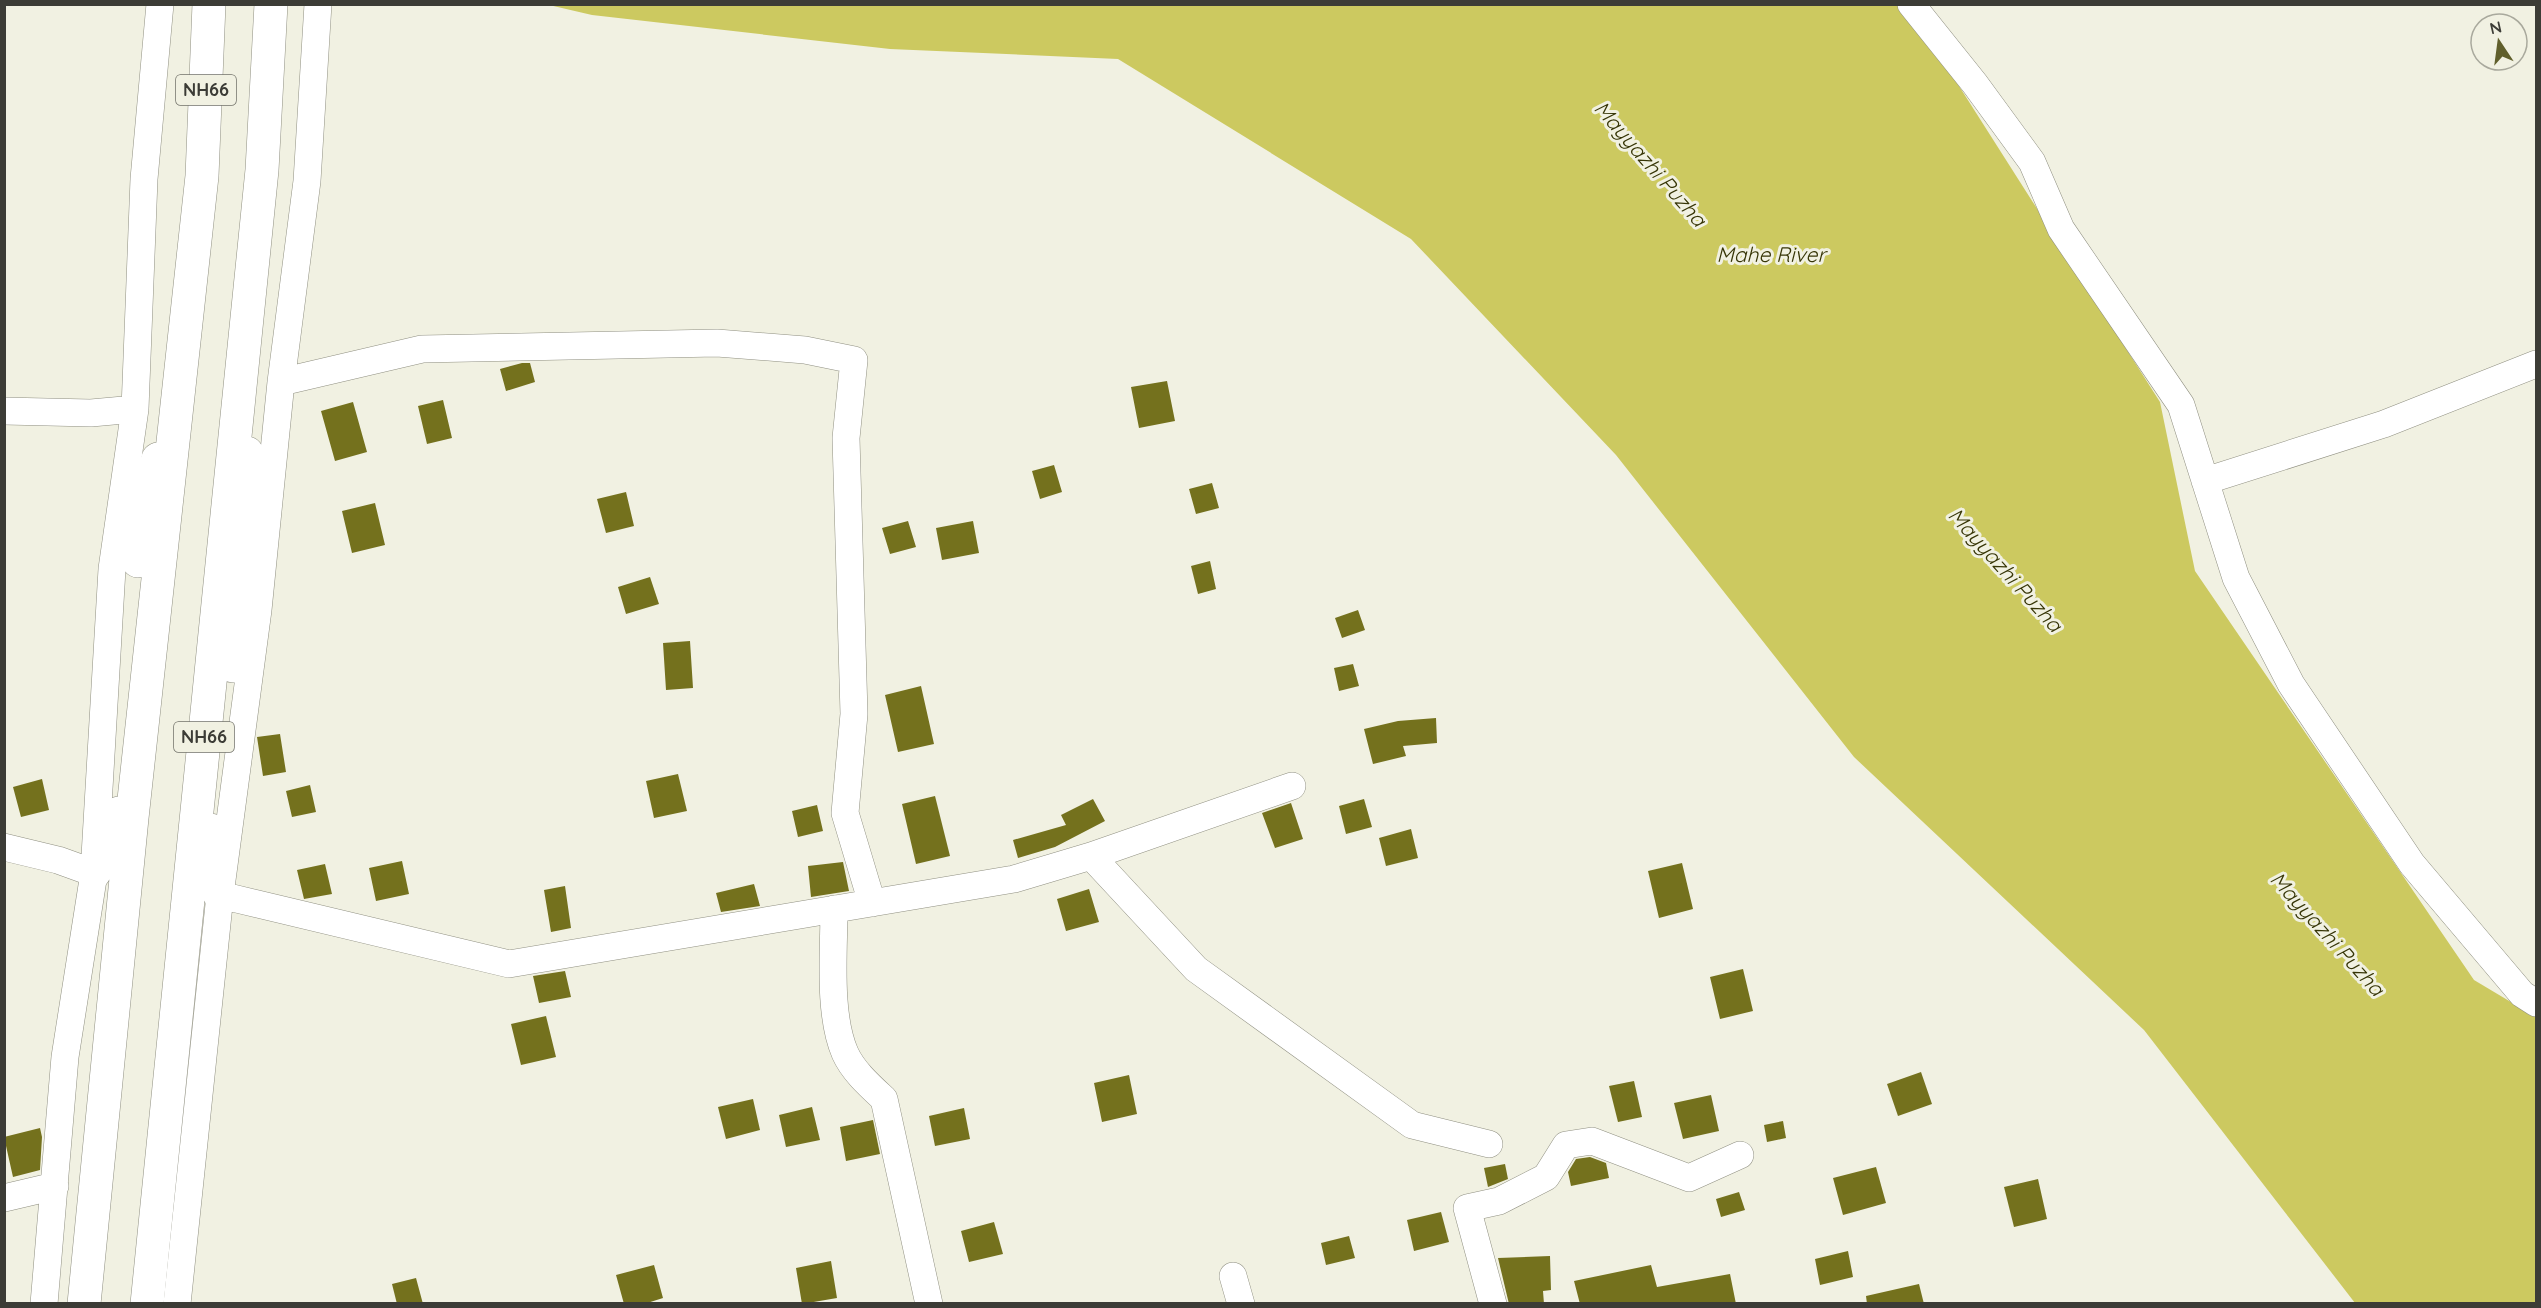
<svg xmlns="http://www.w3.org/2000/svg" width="2541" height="1308" viewBox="0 0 2541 1308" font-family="Quicksand,sans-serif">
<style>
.water{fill:#ccc960}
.building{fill:#74711d}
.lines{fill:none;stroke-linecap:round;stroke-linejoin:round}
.minor-casing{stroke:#909082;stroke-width:28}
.highway-casing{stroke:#909082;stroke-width:34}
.minor{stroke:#fff;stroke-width:27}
.highway{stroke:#fff;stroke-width:33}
.labels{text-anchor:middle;stroke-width:6;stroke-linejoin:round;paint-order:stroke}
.shield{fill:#f1f1e2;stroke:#72726a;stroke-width:1.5}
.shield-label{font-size:18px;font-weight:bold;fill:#3c3c36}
.water-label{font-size:21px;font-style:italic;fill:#363506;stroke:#f1f1e2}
</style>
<rect width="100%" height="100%" fill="#f1f1e2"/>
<path class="water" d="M549 5H1901L1917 20 2160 402 2195 571 2474 980 2536 1017V1303H2355L2144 1030 1854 757 1616 455 1411 239 1118 59 890 49 592 15Z"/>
<path class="building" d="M522 363H530L535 382 506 391 500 369Z
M1167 381 1175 421 1139 428 1131 387Z
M443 400 452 438 427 444 418 406Z
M353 402 367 452 335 461 321 411Z
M1054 465 1062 492 1040 499 1032 471Z
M1212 483 1219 508 1196 514 1189 489Z
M626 492 634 526 606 533 597 499Z
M375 503 385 545 352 553 342 511Z
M908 521 916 547 890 554 882 528Z
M973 521 979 553 942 560 936 528Z
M1210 561 1216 589 1198 594 1191 566Z
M650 577 659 604 626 614 618 587Z
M1358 610 1365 630 1342 638 1335 618Z
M690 641 693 688 666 690 663 643Z
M1353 664 1359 686 1339 691 1334 668Z
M921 686 934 744 898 752 885 695Z
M1436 718 1437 743 1403 746 1406 756 1373 764 1364 729 1398 721Z
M280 734 286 772 263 776 257 737Z
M678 774 687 811 654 818 646 781Z
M42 779 49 810 21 817 13 787Z
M310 785 316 812 292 817 286 791Z
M935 796 950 856 916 864 902 804Z
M1093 799 1105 821 1055 847 1018 858 1013 840 1066 825 1061 815Z
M1364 799 1372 827 1346 834 1339 806Z
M1291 803 1303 839 1275 848 1262 813Z
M817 805 823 831 798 837 792 811Z
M1411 829 1418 858 1386 866 1379 838Z
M402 861 409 894 376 901 369 868Z
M843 862 849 891 811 897 808 866Z
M1682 863 1693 909 1659 918 1648 871Z
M325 864 332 894 304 899 297 870Z
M754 884 760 906 721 912 716 893Z
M565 886 571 928 551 932 544 890Z
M1089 889 1099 922 1066 931 1057 899Z
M1743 969 1753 1011 1720 1019 1710 977Z
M565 971 571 997 539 1003 533 976Z
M546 1016 556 1057 521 1065 511 1024Z
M1921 1072 1932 1104 1898 1116 1887 1084Z
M1129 1075 1137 1114 1102 1122 1094 1083Z
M1634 1081 1642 1117 1618 1122 1609 1086Z
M1711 1095 1719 1131 1683 1139 1674 1103Z
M753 1099 760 1130 726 1139 718 1107Z
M812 1107 820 1140 786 1147 779 1115Z
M964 1108 970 1139 935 1146 929 1116Z
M873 1120 880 1154 846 1161 840 1127Z
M1783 1121 1786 1138 1767 1142 1764 1125Z
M40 1128 42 1137 40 1170 13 1177 4 1137Z
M1590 1157 1606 1163 1609 1178 1571 1186 1568 1172 1576 1159Z
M1505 1164 1508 1179 1488 1187 1484 1168Z
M1876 1167 1886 1203 1843 1215 1833 1178Z
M2038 1179 2047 1219 2014 1227 2004 1187Z
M1739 1192 1745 1210 1721 1217 1716 1199Z
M1441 1212 1449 1242 1414 1251 1407 1220Z
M994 1222 1003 1254 969 1262 961 1231Z
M1349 1236 1355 1258 1326 1265 1321 1243Z
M1848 1251 1853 1277 1820 1285 1815 1259Z
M1550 1256 1551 1290 1543 1291 1544 1304H1509L1498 1258Z
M831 1261 837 1298 802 1304 796 1268Z
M654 1265 663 1298 644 1304H624L616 1275Z
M1651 1265 1657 1287 1730 1274 1736 1304H1580L1574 1281Z
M416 1278 423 1304H397L392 1284Z
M1919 1284 1924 1304H1867L1866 1296Z"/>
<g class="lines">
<defs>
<path id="minor" d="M1911 4 1975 84 2032 162 2061 229 2181 405 2236 578 2291 684 2412 864 2522 994 2536 1003
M281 382 422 349 717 343 805 350 854 360 846 438 854 714 845 813 872 903
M4 411 91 413 135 409
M2205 481 2384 424 2536 364
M4 847 58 860 94 873
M1091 856 1292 786
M220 895 509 964 1014 879 1091 856 1196 969 1412 1125 1489 1144
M834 909C834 951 828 1014 845 1053 853 1071 870 1086 884 1099L929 1304
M4 1198 55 1186
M1233 1276 1241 1304
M44 1304 65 1057 94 873 112 569 135 409 144 179 160 4
M177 1304 220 895 258 610 281 382 307 181 318 4
M1493 1304 1467 1208 1499 1201 1546 1177 1566 1145 1592 1141 1689 1178 1740 1155"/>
<path id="highway" d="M138 561 143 502 158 459
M233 666 254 514 247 453
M211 830 208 854 220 895
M94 873 118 832 119 813
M84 1304 132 818 202 176 209 4
M147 1304 262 170 271 4"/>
</defs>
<use href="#minor" class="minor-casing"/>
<use href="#highway" class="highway-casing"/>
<use href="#minor" class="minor"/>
<use href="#highway" class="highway"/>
</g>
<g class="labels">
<g class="shield">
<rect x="176" y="75" width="60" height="30" rx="4.5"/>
<rect x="174" y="722" width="60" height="30" rx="4.5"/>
</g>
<g class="shield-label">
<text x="206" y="96">NH66</text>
<text x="204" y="743">NH66</text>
</g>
<g class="water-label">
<text transform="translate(1650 164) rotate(49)" y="7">Mayyazhi Puzha</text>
<text x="1771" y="262">Mahe River</text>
<text transform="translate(2005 570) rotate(48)" y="7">Mayyazhi Puzha</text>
<text transform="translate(2327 934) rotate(48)" y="7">Mayyazhi Puzha</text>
</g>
</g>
<rect width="2541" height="1308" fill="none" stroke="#3c3c36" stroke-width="12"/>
<g transform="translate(2499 42) rotate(347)"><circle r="28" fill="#f1f1e2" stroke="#a9a99d" stroke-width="1.5"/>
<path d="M0-4.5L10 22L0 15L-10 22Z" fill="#605f2c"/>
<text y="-9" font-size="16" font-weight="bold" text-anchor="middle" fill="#3c3c36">N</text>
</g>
</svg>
